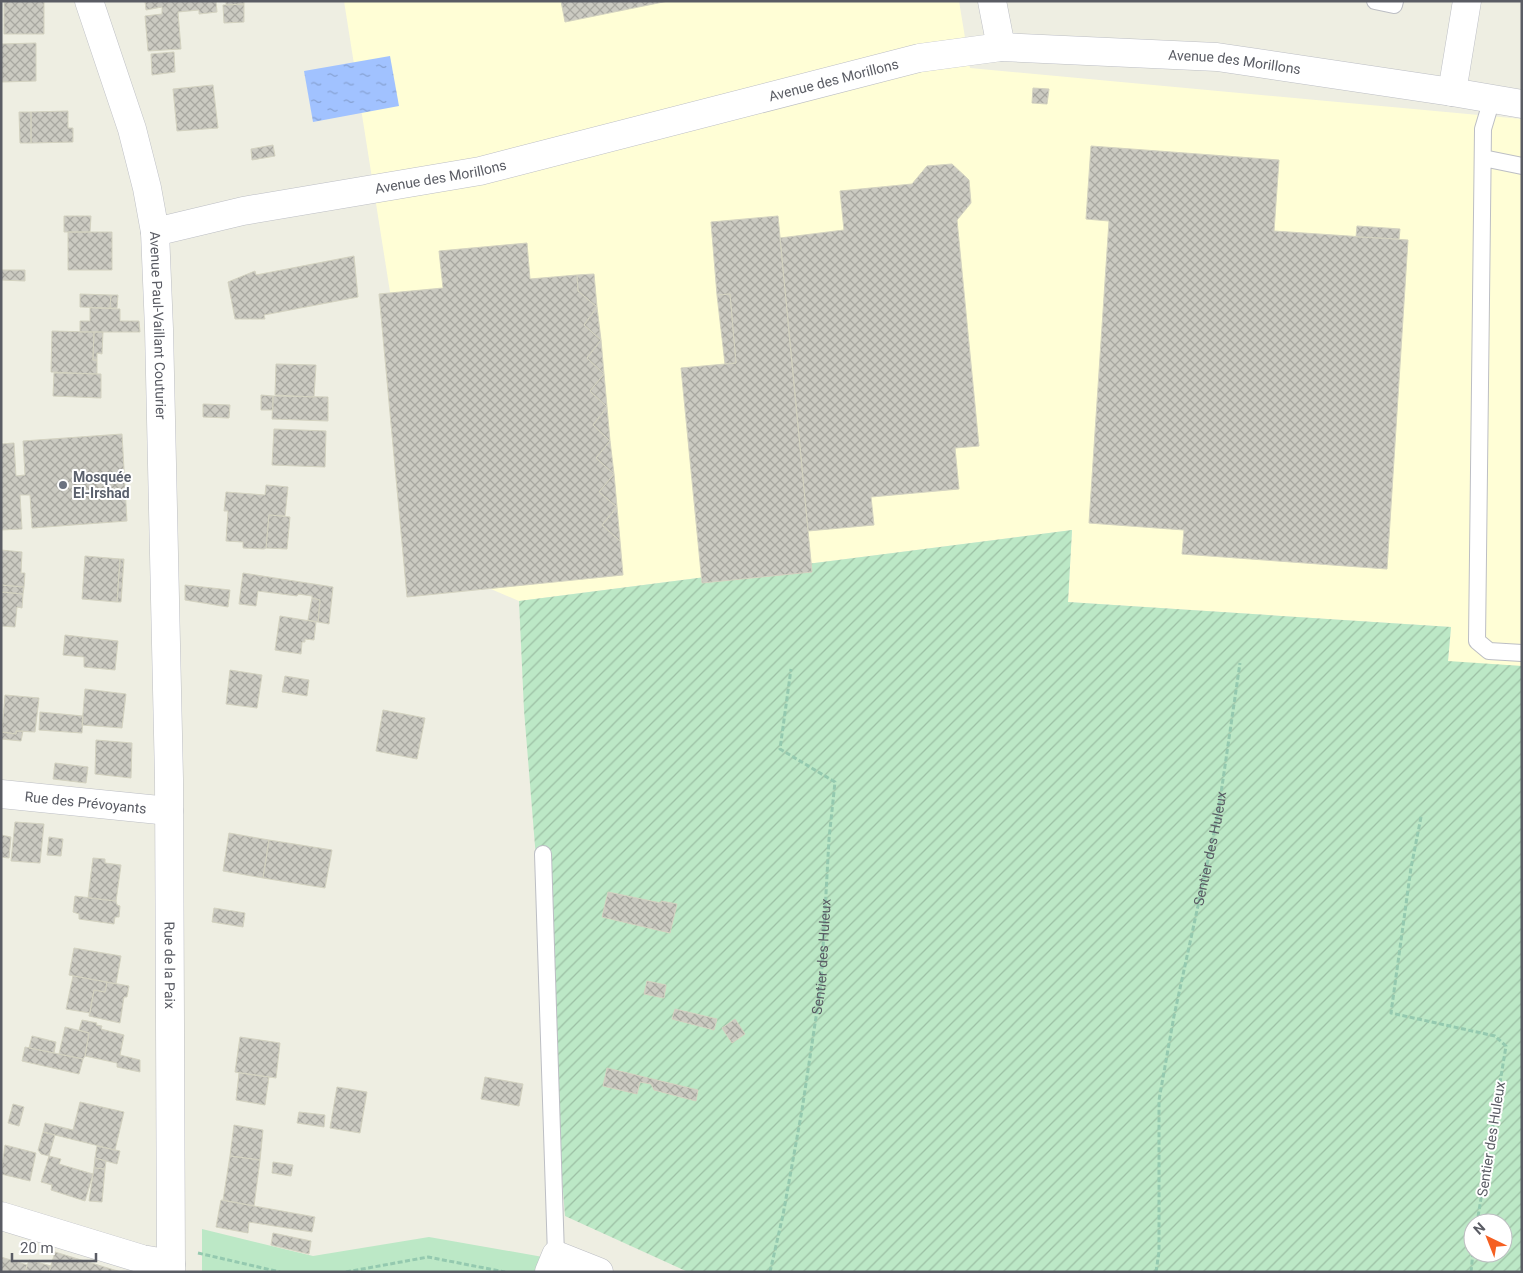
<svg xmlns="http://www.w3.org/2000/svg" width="1523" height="1273" viewBox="0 0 1523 1273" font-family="Roboto,sans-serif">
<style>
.commercial{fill:#fffed6}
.park{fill:#bce8c6}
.garden{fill:url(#garden-furrows);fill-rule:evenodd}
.water{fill:url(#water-ripples)}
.building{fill:url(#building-cross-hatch);stroke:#d3d2c0}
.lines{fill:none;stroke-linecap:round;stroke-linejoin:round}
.service-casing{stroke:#bcbec4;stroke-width:18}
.minor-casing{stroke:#bcbec4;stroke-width:29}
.tertiary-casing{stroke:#bcbec4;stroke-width:29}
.path{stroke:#94c9af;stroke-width:3;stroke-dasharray:5 2.5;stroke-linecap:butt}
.service{stroke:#fff;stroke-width:16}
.minor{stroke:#fff;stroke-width:28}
.tertiary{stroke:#fff;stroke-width:28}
.worship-dot{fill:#6b7280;stroke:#fff;stroke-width:2}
.labels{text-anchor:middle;stroke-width:4;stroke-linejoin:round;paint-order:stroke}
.street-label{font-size:14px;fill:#5a5c64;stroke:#fff}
.worship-label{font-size:14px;font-weight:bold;fill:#5b616d;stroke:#fff;text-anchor:start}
</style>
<defs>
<pattern id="garden-furrows" width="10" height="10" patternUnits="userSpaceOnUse" patternTransform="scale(1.25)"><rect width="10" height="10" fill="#bce8c6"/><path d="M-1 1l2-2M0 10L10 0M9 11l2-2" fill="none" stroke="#9cbfa4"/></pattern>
<pattern id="water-ripples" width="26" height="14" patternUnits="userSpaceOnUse" patternTransform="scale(1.25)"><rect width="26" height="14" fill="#a1c2ff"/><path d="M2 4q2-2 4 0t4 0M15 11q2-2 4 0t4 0" fill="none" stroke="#86a1d2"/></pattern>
<pattern id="building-cross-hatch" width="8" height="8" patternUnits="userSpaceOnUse" patternTransform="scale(1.25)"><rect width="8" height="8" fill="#cbcac1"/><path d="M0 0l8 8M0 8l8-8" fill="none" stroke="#a8a7a0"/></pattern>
</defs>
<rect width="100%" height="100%" fill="#eeeee2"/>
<path class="commercial" d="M344 1H959L970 68 1522 119V666L1448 662 1451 627 1068 602 1072 530 519 601 433 564Z"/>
<path class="park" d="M202 1229 313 1256 429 1237 543 1257 536 1272H202Z"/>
<path class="garden" d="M1072 530 1068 602 1451 627 1448 661 1522 666V1272H688L565 1216 524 710 519 601ZM1473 1223H1503V1253H1473Z"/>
<path class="water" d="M390 56 399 106 313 122 304 71Z"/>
<path class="building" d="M4 1H44V34H4Z
M145 1H216L217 12 199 14V10L178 12 181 49 148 51 145 16 162 14V7L146 10Z
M226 1H244V4L226 5Z
M561 1H668L565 22Z
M244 4V22L224 23 223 5Z
M36 43V81L2 82 1 44Z
M174 52 175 72 152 75 151 54Z
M213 85 218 128 177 131 173 89Z
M1033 88 1049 89 1047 104 1032 103Z
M68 111V128H73V142L31 143V112Z
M19 112H31V143H20Z
M273 145 275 156 252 160 251 149Z
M1091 146 1279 160 1274 231 1408 240 1387 569 1182 554 1184 530 1089 523 1109 221 1086 219Z
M952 164 969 180 971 203 957 220 979 446 955 448 959 489 871 497 874 525 808 531 780 238 844 230 840 191 912 184 927 166Z
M64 216H91L90 232H64Z
M778 216 812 572 702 583 681 368 736 363 730 294 717 295 711 222Z
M1357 226 1400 229 1399 239 1356 237Z
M68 232H112V270H68Z
M527 243 530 279 577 275 578 291 597 307 584 325 601 340 587 358 604 374 590 391 607 407 593 425 610 441 596 458 614 474 599 492 617 507 602 525 620 541 623 575 407 597 379 294 443 288 439 251Z
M354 256 358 297 264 315 265 319H235L228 282 255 271 256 275Z
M1 270H25V281L1 280Z
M594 274 597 307 578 291 577 275Z
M80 294 111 295 110 308 80 307Z
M730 294 736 363 725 364 717 295Z
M111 295H118L117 308H110Z
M597 307 601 340 584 325Z
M90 308 120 309V321H139L140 332H80V321H90Z
M52 331 94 332 93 360H97V374L51 372Z
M94 332H103L102 354 97 353V360H93Z
M601 340 604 374 587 358Z
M276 364 316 365 314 397 275 395Z
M54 373 101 374V398L53 396Z
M604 374 607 407 590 391Z
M261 395 273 396V410H261Z
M273 396 328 397V421L272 419Z
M203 404 230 405 229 418 203 417Z
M607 407 610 441 593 425Z
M274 429 326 431 325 467 272 465Z
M122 434 127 521 32 528 30 495H20L22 529 1 530V444L14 443 16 476 25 475 23 441Z
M610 441 614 474 596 458Z
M614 474 617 507 599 492Z
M266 485 288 487 285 516 269 515 266 548 264 549 243 548V542L226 541 228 511H224L226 492 265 495Z
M617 507 620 541 602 525Z
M269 515 290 517 287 549 266 548Z
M1 550 22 552 21 573H25L24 587 1 585Z
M85 556 120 559 117 602 82 599Z
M120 559H124L121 602H117Z
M243 573 333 587 329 624 318 622 320 600 312 598V596L298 594 297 596 258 591 256 606 239 604Z
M1 585 24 587 23 594 1 592Z
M185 585 230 590 228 607 185 600Z
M1 592 23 594 22 608 17 607 15 627 1 626Z
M312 598 320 600 318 622 308 620Z
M280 616 316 622 314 640 305 639V642H302L301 654 275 650Z
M65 635 118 641 115 670 84 667V657L63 655Z
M230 670 262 675 257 708 226 704Z
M285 676 309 680 307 696 282 692Z
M85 689 126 694 122 728 82 725Z
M5 695 39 698 35 732 16 731V734L2 732Z
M383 710 425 718 417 759 376 751Z
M40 712 83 716 82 733 39 730Z
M16 731H23L21 741 1 739 2 732 16 734Z
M96 740 132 743 131 778 95 774Z
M55 763 88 767 86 783 53 779Z
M15 822 44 824 40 863 11 861Z
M229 833 269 840 263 878 223 871Z
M1 835 11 837 9 858 1 857Z
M49 837 63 839 61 856 47 855Z
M269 840 332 850 325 888 263 878Z
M93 858 105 859V863L121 865 116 901 88 898Z
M608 892 661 903V901L677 904 670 933 602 917Z
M75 896 116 901 117 905 120 906 119 917H115L114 924 79 919V914L73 912Z
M214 908 245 913 243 927 212 922Z
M74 948 121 956 116 984 69 975Z
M73 976 107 982 105 992 94 990 90 1013 66 1009Z
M647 981 666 985 664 998 644 994Z
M107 982 129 986 127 997H124L120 1023 89 1016 94 990 105 992Z
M675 1009 717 1019 714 1030 672 1019Z
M735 1019 745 1034 732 1043 722 1028Z
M82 1020 97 1023 96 1025 102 1026 101 1029 124 1035 120 1055 140 1060V1072L117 1067V1063L85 1056 89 1033 79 1030Z
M65 1027 89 1033 85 1056 83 1059 59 1054Z
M32 1036 56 1042 54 1053 29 1048Z
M240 1037 280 1043 276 1078 235 1072Z
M25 1047 83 1059 79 1074 22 1061Z
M607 1068 698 1090 696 1101 654 1090 651 1084 640 1082 637 1094 603 1086Z
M239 1073 269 1077 265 1105 236 1100Z
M485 1077 523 1084 519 1106 481 1099Z
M337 1087 367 1092 360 1133 330 1128Z
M80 1102 124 1112 115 1150 43 1132 45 1123 73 1130Z
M13 1104 24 1107 19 1126 8 1123Z
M299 1112 325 1115 324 1127 297 1123Z
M234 1125 263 1130 260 1160 230 1156Z
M43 1132 55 1135 49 1156 41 1154 38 1150Z
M5 1145 36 1153 30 1181 1 1174Z
M97 1146 120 1151 117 1164 95 1158Z
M49 1156 61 1159 59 1164 93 1174 85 1201 51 1190 52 1185 41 1182Z
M230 1156 260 1160 254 1206 223 1200Z
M95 1158 106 1161 105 1169 94 1168Z
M273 1162 293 1165 291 1176 272 1173Z
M94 1168 105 1169 102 1202 89 1201Z
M221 1200 315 1217 312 1232 249 1222 248 1233 216 1227Z
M273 1233 311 1241 309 1254 271 1245Z
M55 1252 121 1272H49Z
M1 1257 27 1265 25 1272H1Z
M29 1260 51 1266 49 1272H25Z"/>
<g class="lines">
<defs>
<path id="service" d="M1375 1 1394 5 1395 1
M1492 99 1483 129 1477 641 1489 651 1522 653
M1483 158 1522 166
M543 854 556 1255"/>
<g id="minor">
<path d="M992 1 1001 47"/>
<path d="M1452 92 1467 1"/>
<path id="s3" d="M155 232 243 211 480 171 919 58 1001 47 1217 57 1452 92 1522 104"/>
<path id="s4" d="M1 794 169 811"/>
<path d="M1 1216 142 1259 171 1264"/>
<path d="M549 1272 556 1255 599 1272"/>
</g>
<g id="tertiary">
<path id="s5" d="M89 1 132 129 147 188 155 232 159 329 169 779 171 1272"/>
</g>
</defs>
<use href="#service" class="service-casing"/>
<use href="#minor" class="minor-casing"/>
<use href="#tertiary" class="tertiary-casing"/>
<g class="path">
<path d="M1421 817 1411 868 1391 1013 1495 1036 1506 1046 1477 1223"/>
<path d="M198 1253 280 1272"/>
<path d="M346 1272 428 1257 505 1272"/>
<path id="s1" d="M770 1272 783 1215 802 1110 821 984 829 839 835 782 780 749 791 669"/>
<path id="s2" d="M1156 1272 1159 1252V1100L1174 1016 1218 814 1240 663"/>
<path d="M1471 1272 1473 1252"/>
</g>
<use href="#service" class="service"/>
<use href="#minor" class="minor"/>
<use href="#tertiary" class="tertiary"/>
</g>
<circle class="worship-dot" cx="63" cy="485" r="5"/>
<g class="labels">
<g class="street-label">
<text dy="5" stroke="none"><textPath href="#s3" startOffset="1101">Avenue des Morillons</textPath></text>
<text dy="5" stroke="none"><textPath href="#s3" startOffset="696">Avenue des Morillons</textPath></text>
<text dy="5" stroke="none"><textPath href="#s3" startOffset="291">Avenue des Morillons</textPath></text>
<text dy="5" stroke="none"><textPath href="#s5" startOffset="334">Avenue Paul-Vaillant Couturier</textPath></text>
<text dy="5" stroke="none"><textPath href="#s4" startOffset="85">Rue des Prévoyants</textPath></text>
<text dy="5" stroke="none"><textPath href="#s2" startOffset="429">Sentier des Huleux</textPath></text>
<text dy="5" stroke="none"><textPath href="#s1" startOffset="320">Sentier des Huleux</textPath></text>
<text dy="5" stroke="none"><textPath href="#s5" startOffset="974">Rue de la Paix</textPath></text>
<text transform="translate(1491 1139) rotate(-81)" y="5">Sentier des Huleux</text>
</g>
<g class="worship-label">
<text x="73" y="482">Mosquée<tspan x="73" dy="16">El-Irshad</tspan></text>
</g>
</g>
<rect width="1523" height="1273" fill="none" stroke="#5a5c64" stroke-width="5"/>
<g transform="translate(1488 1238) rotate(317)"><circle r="24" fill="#ffffff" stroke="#bdbec1"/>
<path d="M0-4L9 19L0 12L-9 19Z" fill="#f55f21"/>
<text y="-8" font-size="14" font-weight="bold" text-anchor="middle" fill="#5a5c64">N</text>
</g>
<path d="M12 1253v8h84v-8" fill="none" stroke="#5a5c64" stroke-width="2.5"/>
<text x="20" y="1253" font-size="15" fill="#5a5c64" stroke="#ffffff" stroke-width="4" paint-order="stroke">20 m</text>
</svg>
